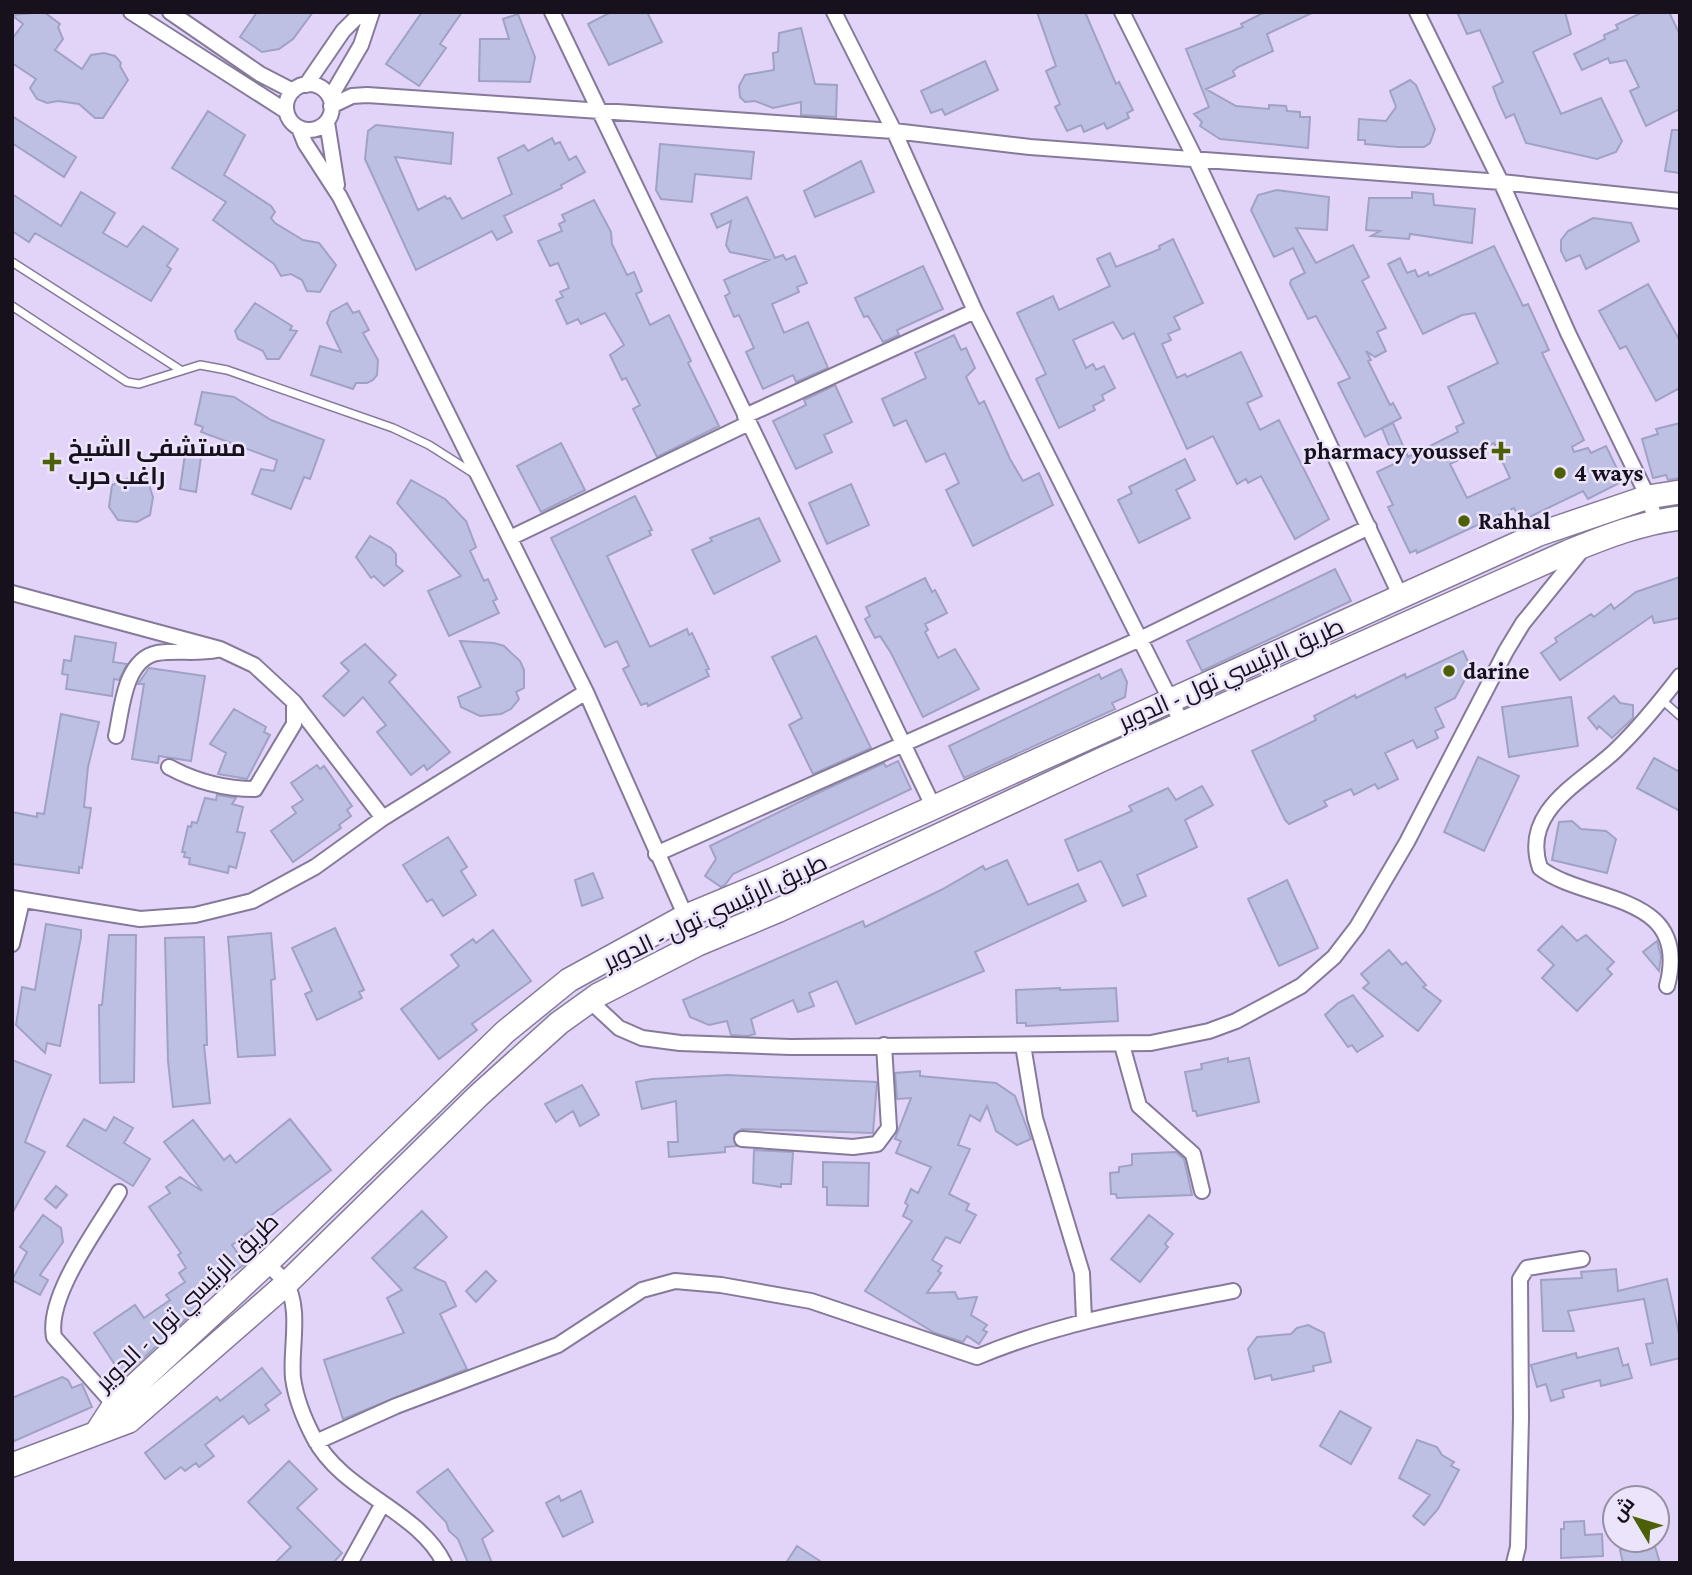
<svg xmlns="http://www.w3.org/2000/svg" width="1692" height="1575" viewBox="0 0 1692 1575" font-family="'Crimson Pro',Cairo,serif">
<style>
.building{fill:#bdbfe3;stroke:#a0a2c5;stroke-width:2;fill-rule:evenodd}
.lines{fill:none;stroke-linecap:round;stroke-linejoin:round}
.service-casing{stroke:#867a9a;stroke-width:10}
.minor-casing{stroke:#867a9a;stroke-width:18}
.primary-casing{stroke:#867a9a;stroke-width:26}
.service{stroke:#fff;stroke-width:7}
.minor{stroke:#fff;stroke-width:14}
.primary{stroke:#fff;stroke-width:23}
.poi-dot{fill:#4d6008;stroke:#ece4fa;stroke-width:2.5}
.labels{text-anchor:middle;stroke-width:5;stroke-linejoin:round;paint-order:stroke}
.poi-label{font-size:24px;font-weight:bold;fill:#16111d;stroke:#ece4fa;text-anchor:start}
.street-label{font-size:24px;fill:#16111d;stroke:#ece4fa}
</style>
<rect width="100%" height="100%" fill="#e2d4f8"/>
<path class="building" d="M44 12 60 24 58 27 63 39 55 50 82 69 91 55 104 53 115 56 121 63 120 66 128 80 103 118H95L79 104 58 101 47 103 37 99 30 88 36 79 12 63V39L23 24 12 15Z
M257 12H313L293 39 279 49 262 52 240 37Z
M422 12H462L440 44 446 48 419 86 386 64Z
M611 12H647L662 42 609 65 588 24Z
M1037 12H1085L1116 84 1119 82 1133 110 1127 113 1129 118 1107 129 1104 123 1084 132 1081 125 1067 131 1055 107 1060 104 1046 71 1056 66Z
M1265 12H1314L1267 34 1273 51 1238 67 1233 71 1235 76 1206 89 1236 106 1269 109V105L1286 106 1287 111 1300 112V117H1310L1308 148 1220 139 1200 126 1202 122 1194 114 1209 107 1186 49 1243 27 1241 24Z
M1457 12H1565L1571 34 1533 52 1561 114 1601 98 1622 141 1616 152 1597 159 1526 143 1514 114 1506 118 1499 103 1493 87 1503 82 1480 30 1467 34Z
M1643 12H1669L1680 35V109L1646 126 1630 91 1639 87 1626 60 1610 63 1608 58 1582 70 1574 54 1605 39 1604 35 1618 29 1616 25Z
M518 14 535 57 530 82 479 81 480 39H509L503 19Z
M801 28 815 84 837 85 836 117 801 115V102L773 108 755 101 745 102 740 97 739 86 745 75 774 70 773 53 778 52 779 33Z
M985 61 998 90 945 115 942 109 931 113 921 91Z
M1410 80 1416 85 1435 129 1430 143 1424 147H1398L1365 144V140H1358L1359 119 1386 121 1396 107 1390 91Z
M208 111 245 135 224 175 271 206 275 212 271 218 275 223 303 240 319 243 336 265 320 292 307 291 302 280 291 274 281 276 274 264 213 220 226 202 172 168Z
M12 116 76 157 64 177 12 143Z
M376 125 453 133 451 164 395 157 418 210 445 196 447 199 450 198 462 219 512 194 498 158 524 145 528 151 552 138 555 144 560 142 569 160 576 156 585 172 561 185 562 188 504 216 512 232 497 240 492 231 416 270 365 159 368 131Z
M1672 130H1680V173L1665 171Z
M660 144 754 152 751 179 695 174 692 202 661 199 656 190Z
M861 161 874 192 815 217 804 191Z
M1277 190 1329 197 1327 230 1296 228 1316 263 1353 245 1369 277 1362 281 1386 328 1377 332 1386 351 1375 357 1366 351 1371 360 1368 361 1390 405 1393 403 1401 418 1365 437 1338 383 1350 378 1316 316 1308 319 1290 284 1291 280 1305 273 1293 248 1274 257 1251 210 1258 195Z
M81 192 115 213 103 233 127 247 143 226 178 249 167 266 171 269 151 301 35 233 29 242 12 231V194L61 226Z
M1412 192 1433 194 1434 205 1475 209 1472 243 1410 234 1409 239 1371 236 1380 231 1366 230 1369 198H1412Z
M747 197 775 258 783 255 786 260 795 256 807 283 797 287 799 292 772 304 784 333 808 322 828 368 796 382 793 375 763 389 746 352 754 348 739 315 734 317 725 296 730 293 724 280 769 260 730 252 726 245 731 221 717 228 711 214Z
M594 200 611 232 612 244 627 275 634 272 642 291 636 294 650 325 669 315 691 361 688 363 719 426 657 457 633 409 640 405 626 378 622 380 610 355 624 345 605 313 581 324 578 319 567 324 556 300 563 297 560 292 569 288 558 263 550 266 538 241 562 231 559 224 565 221 562 215Z
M1593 218 1631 223 1639 241 1586 269 1580 255 1566 261 1561 251V240L1568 231Z
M1173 239 1203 303 1174 317 1180 329 1168 334 1171 340 1162 344 1177 378 1185 374 1187 377 1241 352 1262 396 1247 403 1260 430 1279 420 1329 519 1295 539 1261 476 1248 483 1246 479 1237 484 1213 436 1187 449 1134 333 1123 339 1113 322 1073 340 1086 368 1093 364 1096 370 1104 366 1115 388 1102 395 1104 400 1093 406 1095 410 1059 428 1036 379 1046 374 1017 313 1053 296 1059 310 1110 286 1097 259 1110 253 1116 267 1160 249 1159 246Z
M1494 246 1523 306 1528 304 1549 350 1542 353 1584 440 1572 447 1574 452 1588 448 1591 453 1606 446 1623 481 1588 499 1583 491 1521 521 1514 508 1417 553 1416 550 1410 553 1388 507 1393 505 1377 472 1396 463 1382 428 1393 423 1408 457 1458 432 1456 427 1464 423 1448 387 1498 363 1475 313 1462 315 1423 334 1388 264 1400 258 1407 273 1415 270 1418 277 1428 272 1429 276ZM1494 443 1510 478 1467 498 1450 464Z
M923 266 943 309 897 330 899 335 883 342 868 316 864 317 855 298Z
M1648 284 1680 341V388L1656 401 1626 346 1620 349 1599 311Z
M255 303 292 326 290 330 297 331 279 359H267L263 351 238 339 235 331Z
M347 303 353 313 359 311 369 330 363 333 378 360 377 375 373 380 367 383H356L353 389 311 375 320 346 341 352 327 323 331 312Z
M954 335 961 350 966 348 975 368 966 377 979 404 984 401 1010 459 1023 481 1039 473 1053 505 973 546 946 490 959 483 945 453 926 462 906 420 894 426 882 399 926 378 915 353Z
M835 385 852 422 824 435 832 452 796 469 773 421 806 405 804 400Z
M202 392 234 397 271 420 324 440 310 479 304 477 291 509 252 494 261 469 274 471 277 460 201 432 203 427 195 424Z
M1680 423V478L1668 480 1666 475 1653 478 1642 439 1658 434 1656 429Z
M561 443 585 490 541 512 517 466Z
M185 454 201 457 196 492 180 489Z
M1185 459 1195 480 1176 490 1190 518 1139 543 1118 500 1132 493 1129 487Z
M134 476 147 479 153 497 150 515 137 522 118 520 109 507 112 485Z
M411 480 445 499 466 521 476 547 470 551 484 581 488 579 497 599 493 601 499 613 449 636 428 591 461 576 397 503Z
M851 484 869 525 827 544 809 503Z
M635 496 652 530 649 531 651 535 607 556 650 647 687 629 689 635 692 633 709 669 706 670 709 676 648 706 647 703 641 705 623 669 629 666 617 641 605 647 551 538Z
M759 518 780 561 714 594 692 550 712 541 710 538Z
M370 536 391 548 396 554V565L403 571 384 586 374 576 371 578 356 557Z
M1335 569 1351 601 1202 671 1187 641Z
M1680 577V618L1654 623 1652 616 1560 680 1541 653 1557 642 1555 638 1591 614 1594 617 1611 604 1614 609 1636 592Z
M925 578 932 592 935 590 947 613 925 624 928 630 925 632 938 658 955 649 979 689 923 717 891 653 880 636 875 638 865 619 870 616 866 607Z
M75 636 116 643 113 662 127 664 119 680 114 679 112 696 66 689 68 675 62 674 64 660 71 661Z
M816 636 871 748 813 774 789 725 802 718 772 657Z
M460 641 494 643 504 646 520 661 524 670V688L516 692 519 699 511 709 501 714 480 716 461 707 458 697 481 687Z
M365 644 396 675 389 682 450 752 427 770 424 765 411 775 377 732 386 725 363 697 344 716 323 696 349 671 341 663Z
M1463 651 1471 668 1455 698 1435 708 1444 727 1435 731 1438 738 1417 748 1413 740 1385 753 1398 779 1378 789 1375 784 1354 795 1351 789 1324 801 1327 806 1289 824 1285 820 1252 751 1316 720 1314 716 1355 695 1356 698 1405 674 1406 678Z
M149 668 205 676 191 761 159 756 158 763 132 759 144 684H138Z
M1121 669 1127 682 1125 697 1112 703 1115 709 964 778 949 746 1099 674 1101 679Z
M1614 696 1620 703 1633 705V718L1612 738 1599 726 1597 729 1588 718Z
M1571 697 1578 746 1509 757 1502 707Z
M234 709 266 727 264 732 270 735 247 779 218 774 226 753 210 744Z
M61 714 99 722 88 767 84 807 91 808 82 868 79 867V873L12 864V812L37 817V813L44 814Z
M1478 757 1519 776 1484 851 1444 832Z
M1654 758 1680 772V811L1637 788Z
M898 761 911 789 733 874 725 885 721 887 705 876 716 859 710 846 822 791 884 763 886 767Z
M317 765 320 769 324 766 352 806 347 810 351 816 339 825 341 828 293 862 271 831 296 813 292 807 303 800 291 783Z
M1202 786 1213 805 1185 820 1197 847 1137 875 1146 896 1123 906 1101 861 1078 871 1065 840 1132 811 1129 806 1168 788 1176 800Z
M217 795 236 798 232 804 243 807 237 832 245 833 236 868 229 866 228 873 189 864 190 858 184 857 185 852H182L188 826 191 827 192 822 197 823 205 798 216 800Z
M1572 821 1581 829 1606 831 1616 839 1607 873 1552 860 1559 822Z
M448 837 467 867 461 871 476 895 443 916 432 899 427 902 403 865Z
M1007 860 1028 905 1078 884 1086 901 975 952 984 971 856 1024 837 981 809 993 814 1006 798 1012 793 1000 751 1019 755 1034 748 1036 731 1035 727 1021 709 1025 690 1017 683 1000 863 921 865 927 941 890 983 866 985 870Z
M593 873 603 898 582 906 575 880Z
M1287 880 1318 948 1279 966 1248 899Z
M46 924 81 930V937L60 1046 47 1043 45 1053 16 1025 22 987 35 990Z
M1562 926 1577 941 1586 935 1614 962 1607 969 1612 974 1577 1011 1542 978 1554 965 1538 950Z
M335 928 364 990 359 992 362 998 317 1020 305 994 312 991 292 948Z
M493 930 531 981 472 1024 477 1030 439 1059 401 1009 459 966 451 955 473 939 476 943Z
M271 933 275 979 271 980 275 1055 238 1057 228 937Z
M109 935H136L134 1082 100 1083 99 1005H102Z
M204 937 207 1045H204L210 1103 173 1107 168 1061 165 938Z
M1657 941 1661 956 1659 971 1643 952Z
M1389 950 1402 965 1406 962 1426 985 1423 987 1441 1001 1418 1031 1363 988 1369 983 1361 974Z
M1060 988V990L1116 988 1118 1021 1026 1026V1023H1017L1016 990Z
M1353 995 1383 1036 1357 1052 1352 1045 1348 1047 1325 1015 1338 1003Z
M1228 1058V1062L1249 1058 1259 1102 1197 1116 1196 1111H1193L1185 1072 1202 1069 1201 1064Z
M12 1060 51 1075 25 1142 45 1152 12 1214Z
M920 1071V1076L996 1083 1015 1096 1031 1139 1017 1145 996 1131 987 1106 980 1121 970 1115 958 1145 970 1149 949 1194 969 1204 966 1210 976 1215 960 1243 946 1237 932 1260 942 1266 938 1271 941 1273 927 1293 955 1292 958 1299 977 1297 971 1315 987 1325 983 1330 987 1332 979 1344 967 1336 963 1342 935 1333 865 1291 912 1221 903 1216 908 1205 905 1203 911 1189 918 1193 931 1167 896 1153 901 1141 895 1139 911 1098 897 1099 895 1073Z
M727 1075 877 1082 873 1133 742 1129 734 1134 736 1146 725 1147V1152L669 1157 668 1142H678L676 1101 642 1109 636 1082 652 1079Z
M582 1085 599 1115 580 1126 573 1111 556 1122 545 1104Z
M114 1117 133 1128 124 1143 150 1159 133 1186 67 1146 84 1119 106 1131Z
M290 1119 331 1170 232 1245 245 1264 195 1299 200 1306 123 1377 94 1333 135 1305 144 1318 170 1300 166 1295 185 1282 179 1273 186 1268 178 1255 181 1253 149 1207 170 1193 166 1187 180 1177 202 1191 164 1142 193 1120 224 1160 230 1155 236 1163Z
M754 1150 793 1152 791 1184H781V1187L753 1183Z
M1176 1152 1184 1159 1192 1195 1117 1198 1116 1194H1111L1110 1173 1119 1172V1167L1132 1165V1154Z
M823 1162 869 1163 868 1206 827 1205V1187H823Z
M56 1186 67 1195 56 1208 45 1199Z
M422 1211 447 1237 414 1268 445 1282 456 1306 440 1314 467 1369 343 1419 324 1360 404 1333 387 1298 402 1290 372 1258Z
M43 1215 61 1228 63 1242 40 1275 48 1280 40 1295 12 1280 27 1252 20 1247Z
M1149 1215 1173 1234 1165 1244 1168 1247 1140 1282 1111 1259Z
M1616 1269 1618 1291 1667 1279 1680 1338V1358L1651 1365 1646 1344 1653 1343 1644 1299 1568 1311 1574 1331H1543L1541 1280 1582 1278 1581 1272Z
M486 1271 496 1281 476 1302 466 1291Z
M1308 1325 1324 1333 1331 1362 1313 1366 1314 1371 1272 1380 1271 1375 1255 1379 1248 1349 1257 1337 1291 1334 1297 1328Z
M1618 1348 1623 1366 1628 1364 1632 1378 1601 1386 1600 1380 1562 1390 1564 1397 1551 1401 1546 1384 1537 1387 1531 1365 1576 1353 1577 1358Z
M262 1368 281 1393 265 1405 269 1410 249 1424 243 1416 205 1445 214 1456 199 1467 196 1463 185 1471 181 1467 165 1479 145 1453 217 1397 220 1401Z
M62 1377 68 1380 72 1388 82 1384 92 1407 12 1442V1398Z
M1340 1411 1371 1428 1351 1464 1320 1446Z
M1417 1440 1437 1447 1442 1455 1454 1462 1451 1466 1459 1470 1438 1509 1424 1525 1413 1516 1430 1495 1399 1478Z
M289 1461 317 1489 297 1508 342 1553 333 1563H275L291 1547 248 1502Z
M448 1469 493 1531 482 1539 492 1563H468L458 1539 449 1531 446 1522 417 1492Z
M581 1491 593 1522 563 1537 546 1503 559 1496 561 1501Z
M1584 1521 1585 1535 1602 1534 1603 1556 1561 1558V1529H1564V1522Z
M1637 1540H1653L1660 1563H1623L1620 1550 1638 1545Z
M797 1546 823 1563H786Z"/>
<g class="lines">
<defs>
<path id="service" d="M12 262 179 369
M12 306 127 382 139 384 200 365 227 370 393 428 429 445 473 473
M1662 700 1680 716"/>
<path id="minor" d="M131 12 286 111
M170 12 260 74 293 91
M552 12 933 806
M834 12 894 131 975 311 1183 725
M1122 12 1195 158 1400 595
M1417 12 1501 182 1568 333 1648 497 1656 521
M286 107a23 23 0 1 1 46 0a23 23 0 1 1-46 0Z
M306 85 343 31 362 12
M330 98 361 45 372 12
M331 106 352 96 367 95 894 131 1030 147 1501 182 1680 201
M327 122 337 185
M299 128 305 143 340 197 586 692 698 944
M745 416 975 311
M510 538 749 423
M12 593 220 649 254 665 294 702 383 818
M116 736C122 709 124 660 157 653 177 650 197 654 217 650
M169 767C195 781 225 789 255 789L294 724V702
M656 854 1140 639 1369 527
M12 898 140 919 195 915 252 901 315 867 383 818 586 692
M12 944 22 901
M1667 986C1692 891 1586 904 1540 868 1520 810 1583 782 1616 750 1640 727 1660 702 1680 676
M590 1001 619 1028 642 1038 680 1043 791 1047 1151 1043 1209 1031 1236 1021 1301 986 1334 957 1357 927 1407 842 1506 651 1523 623 1582 550
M1023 1045 1035 1118 1082 1273 1084 1320
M1122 1045 1139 1106 1193 1154 1202 1191
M742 1139 853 1147 877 1144 889 1128 884 1045
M119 1192C98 1228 46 1296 54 1337L119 1410
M267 1263C272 1269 281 1276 285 1282 302 1307 290 1350 293 1378 296 1400 304 1419 314 1438 343 1493 418 1510 444 1563
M316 1442 396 1406 558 1345 642 1290 675 1281 721 1285 811 1301 977 1357C1060 1322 1145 1308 1233 1291
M350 1563 382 1505
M1514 1563 1518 1547 1521 1418 1520 1279 1527 1268 1582 1259"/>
<path id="primary" d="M97 1432 115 1404 267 1263 505 1032 569 980 684 917 773 880 1539 534 1648 497 1680 492
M12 1465 129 1421 286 1284 479 1095 559 1023 598 995 698 944 777 911 1103 759 1568 552C1605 537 1640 523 1680 518"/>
</defs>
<use href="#service" class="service-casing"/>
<use href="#minor" class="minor-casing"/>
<use href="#primary" class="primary-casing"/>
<use href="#service" class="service"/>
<use href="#minor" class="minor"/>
<use href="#primary" class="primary"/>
</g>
<g class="poi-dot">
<path d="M1497.5 440.5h7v7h7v7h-7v7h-7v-7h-7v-7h7z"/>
<path d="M48.5 451.5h7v7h7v7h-7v7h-7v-7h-7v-7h7z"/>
<circle cx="1560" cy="473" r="7"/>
<circle cx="1464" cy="521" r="7"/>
<circle cx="1449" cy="671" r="7"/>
</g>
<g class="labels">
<g class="poi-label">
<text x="68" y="456">مستشفى الشيخ<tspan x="68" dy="28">راغب حرب</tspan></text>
<text x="1487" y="459" text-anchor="end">pharmacy youssef</text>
<text x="1574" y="481">4 ways</text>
<text x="1478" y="529">Rahhal</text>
<text x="1463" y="679">darine</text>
</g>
<g class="street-label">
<text transform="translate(1231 674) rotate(-24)" y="8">طريق الرئيسي تول - الدوير</text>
<text transform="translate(715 912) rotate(-25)" y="8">طريق الرئيسي تول - الدوير</text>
<text transform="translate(187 1302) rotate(-44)" y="8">طريق الرئيسي تول - الدوير</text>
</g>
</g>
<rect width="1692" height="1575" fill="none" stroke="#16111d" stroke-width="28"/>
<g transform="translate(1636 1519) rotate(308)"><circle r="33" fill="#ece4fa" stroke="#9690a2" stroke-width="2"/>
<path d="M0-5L12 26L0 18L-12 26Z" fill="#4d6008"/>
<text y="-10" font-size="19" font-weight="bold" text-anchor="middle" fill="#16111d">ش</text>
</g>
</svg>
